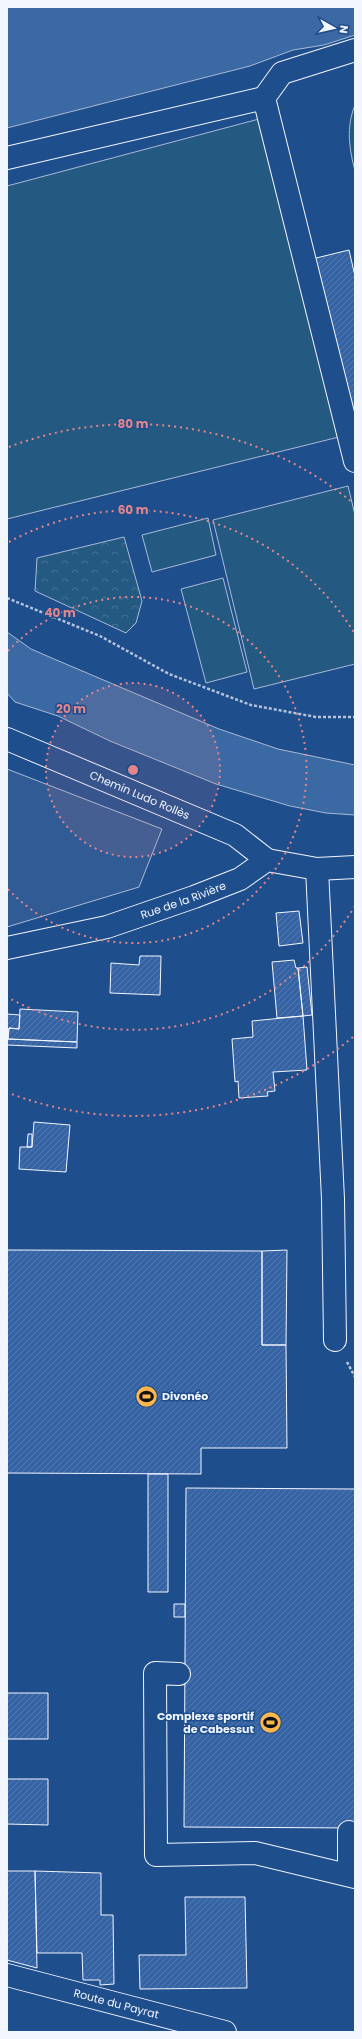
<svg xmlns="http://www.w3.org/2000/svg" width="362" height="2039" viewBox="0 0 362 2039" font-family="Poppins,sans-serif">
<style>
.grass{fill:#245a82;stroke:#a8bbd7}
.park{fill:url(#park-crowns);stroke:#a8bbd7}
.parking{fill:#305b95;stroke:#a8bbd7}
.water{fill:#3b69a3;stroke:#a8bbd7}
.building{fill:url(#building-hatch);stroke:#f2f6ff}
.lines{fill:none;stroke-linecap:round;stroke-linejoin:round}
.minor-casing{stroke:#f2f6ff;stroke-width:24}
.path{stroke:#b3c4dc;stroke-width:2.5;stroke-dasharray:3 2;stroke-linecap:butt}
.minor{stroke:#1f4e8c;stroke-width:22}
.ring{fill:none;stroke:#e38589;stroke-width:2;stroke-dasharray:2 4}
.labels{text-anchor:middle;stroke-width:3;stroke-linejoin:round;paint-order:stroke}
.street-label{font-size:11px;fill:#f2f6ff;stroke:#1f4e8c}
.poi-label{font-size:11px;font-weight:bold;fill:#f2f6ff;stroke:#1f4e8c;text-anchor:start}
.centre{fill:#e38589;stroke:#1f4e8c;stroke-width:2}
.ring-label{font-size:12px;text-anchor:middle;font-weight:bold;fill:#e38589;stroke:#1f4e8c;stroke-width:3;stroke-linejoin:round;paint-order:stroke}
</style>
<defs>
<pattern id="park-crowns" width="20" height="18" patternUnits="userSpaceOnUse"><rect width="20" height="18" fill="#245a82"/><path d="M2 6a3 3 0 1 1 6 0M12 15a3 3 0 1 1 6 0" fill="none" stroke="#447295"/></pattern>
<pattern id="building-hatch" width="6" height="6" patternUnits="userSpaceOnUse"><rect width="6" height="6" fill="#3563a3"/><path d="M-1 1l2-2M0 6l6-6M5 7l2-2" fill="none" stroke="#537ab1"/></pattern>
</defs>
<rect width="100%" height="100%" fill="#1f4e8c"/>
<path class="grass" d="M355 105V171C349 148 346 127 355 105Z
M259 119 339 437 7 519V186Z
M348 486 355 515V664L254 689 213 520Z
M208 518 216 555 152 572 142 535Z
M223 578 247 672 206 683 181 589Z"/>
<path class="park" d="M124 537 142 601 136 623 126 633 35 591 37 558Z"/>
<path class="parking" d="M7 769 162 829 139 887 7 927Z"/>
<path class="water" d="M7 7H355V35L324 45 293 50 250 66 7 128Z
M7 632 31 649 54 659 219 729 278 749 355 765V815L326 813 290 806 216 784 110 741 58 716 15 702 7 693Z"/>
<path class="building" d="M349 250 355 276V448L308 260Z
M299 911 303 943 279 946 276 913Z
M140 956H161L160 995 110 993 111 963 139 965Z
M294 960 296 968H298L303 1016 277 1018 272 962Z
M307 967 312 1015 303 1016 298 968Z
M20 1009 78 1012 77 1042 8 1039 9 1028 19 1029Z
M7 1014 20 1015 19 1029 9 1028 8 1039 77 1042V1048L7 1045Z
M303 1016 307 1070 273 1072 275 1091 267 1092 268 1096 239 1098 238 1081 235 1082 232 1039 253 1037 252 1021Z
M34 1122 70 1125 66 1172 19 1169 20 1147H32Z
M28 1134H32V1147H27Z
M7 1250 262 1251V1345H286L287 1448H201V1474L7 1473Z
M287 1250 286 1345H262V1251Z
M148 1474H168V1592H148Z
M186 1488 355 1489V1828L184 1827Z
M174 1604H185V1617H174Z
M7 1693H48V1739H7Z
M7 1779H48V1825L7 1824Z
M7 1871H35L37 1968 7 1960Z
M35 1871 101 1873V1915H113L114 1984 100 1985V1980H83L82 1953H37Z
M185 1897H245L247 1988 140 1989 139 1955H186Z"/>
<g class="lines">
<defs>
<g id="minor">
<path d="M264 98 282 73 355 50"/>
<path d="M7 158 264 98 355 461"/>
<path id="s1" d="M7 739 235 835 267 860"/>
<path d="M317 869 333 1199 335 1340"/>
<path id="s2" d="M7 948 107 927 194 897 240 879 267 860 317 869 355 867"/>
<path d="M179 1674 155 1673 156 1855 255 1853 355 1877"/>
<path d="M349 1875V1832"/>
<path id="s3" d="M7 1975 225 2032"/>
</g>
</defs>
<use href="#minor" class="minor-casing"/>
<path class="path" d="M7 598 100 636 169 674 251 705 316 717H355
M347 1362 355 1377"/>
<use href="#minor" class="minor"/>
</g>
<circle cx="133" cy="770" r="87" fill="#e38589" fill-opacity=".12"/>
<g class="ring">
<circle cx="133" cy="770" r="87"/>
<path d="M8 651A173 173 0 1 1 8 889"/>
<path d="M355 906A260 260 0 0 1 9 998M9 542A260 260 0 0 1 355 634"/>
<path d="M353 1037A346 346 0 0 1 9 1093M9 447A346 346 0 0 1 353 503"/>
</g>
<defs>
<symbol id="stadium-disc" viewBox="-11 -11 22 22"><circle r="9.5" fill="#ffb74d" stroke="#1f4e8c"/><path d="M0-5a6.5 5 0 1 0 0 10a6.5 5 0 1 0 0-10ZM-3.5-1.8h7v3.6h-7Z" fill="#111"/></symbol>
</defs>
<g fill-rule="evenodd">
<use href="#stadium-disc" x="134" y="1384" width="25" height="25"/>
<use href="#stadium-disc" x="258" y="1710" width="25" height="25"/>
</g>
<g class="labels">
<g class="street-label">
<text dy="4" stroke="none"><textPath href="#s1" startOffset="144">Chemin Ludo Rollès</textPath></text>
<text dy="4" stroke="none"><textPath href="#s2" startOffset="183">Rue de la Rivière</textPath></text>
<text dy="4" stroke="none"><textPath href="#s3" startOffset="113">Route du Payrat</textPath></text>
</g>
<g class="poi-label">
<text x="162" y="1400">Divonéo</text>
<text x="254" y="1720" text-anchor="end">Complexe sportif<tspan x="254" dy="13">de Cabessut</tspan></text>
</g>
</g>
<circle cx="133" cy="770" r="6" class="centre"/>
<g class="ring-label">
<text x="133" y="428">80 m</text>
<text x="133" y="514">60 m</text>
<text x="60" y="617">40 m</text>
<text x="71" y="713">20 m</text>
</g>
<rect width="362" height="2039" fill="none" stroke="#f2f6ff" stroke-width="16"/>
<g transform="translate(334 28) rotate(98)" stroke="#1f4e8c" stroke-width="3" paint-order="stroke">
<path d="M0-3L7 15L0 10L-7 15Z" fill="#f2f6ff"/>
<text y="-6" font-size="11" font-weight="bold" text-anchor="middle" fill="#f2f6ff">N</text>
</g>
</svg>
